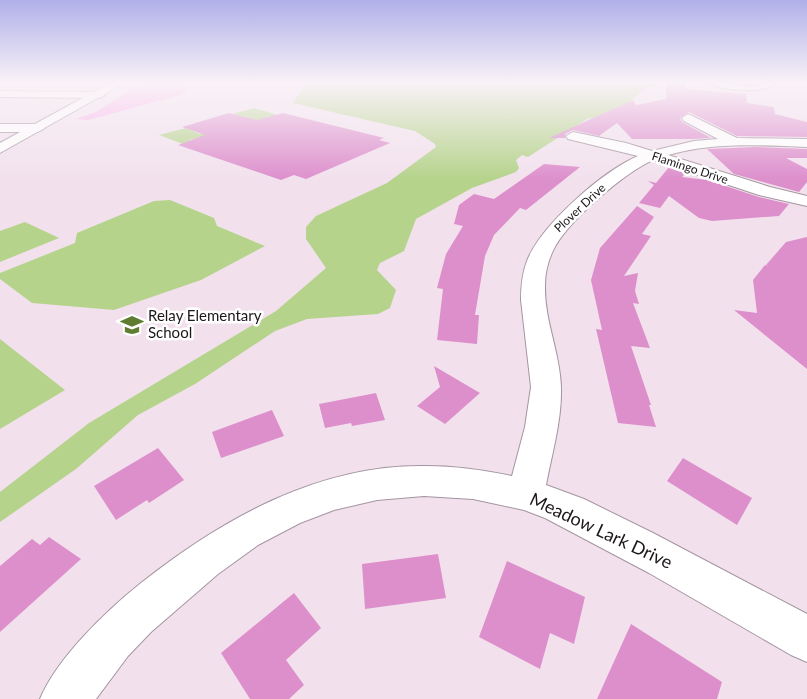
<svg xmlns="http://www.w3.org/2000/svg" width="807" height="699" viewBox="0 0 807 699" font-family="Lato,sans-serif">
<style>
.green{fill:#b5d38b}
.water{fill:#fcabea}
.building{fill:#dd8fcc}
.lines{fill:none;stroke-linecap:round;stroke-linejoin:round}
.lane-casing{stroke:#a495a0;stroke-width:3}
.street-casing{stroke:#a495a0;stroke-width:2}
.secondary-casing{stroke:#a495a0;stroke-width:2}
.lane{fill:#fff;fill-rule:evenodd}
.street{fill:#fff;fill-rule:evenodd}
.secondary{fill:#fff;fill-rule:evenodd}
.labels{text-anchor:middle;stroke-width:5;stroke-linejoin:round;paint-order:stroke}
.far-street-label{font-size:12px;fill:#1c171b;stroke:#fff}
.poi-label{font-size:15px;fill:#1c171b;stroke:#fff;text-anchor:start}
.near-street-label{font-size:18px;fill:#1c171b;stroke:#fff}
</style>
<rect width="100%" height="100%" fill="#f2e1ed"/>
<path class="green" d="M307 82H653L655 85 642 91 628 103 599 117 587 119 528 157 522 155 516 160 519 168 516 172 472 188 416 219 404 251 380 263 377 270 396 290 390 308 378 314 307 319 275 331 195 384 138 415 76 469 0 522V492L89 423 276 311 326 268 306 239V227L316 216 387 183 436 147 435 144 415 131 293 103Z
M254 108 278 115 252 122 249 118 233 114Z
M186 128 199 134 207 131 216 134 189 140 190 142 183 144 159 135Z
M170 200 214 218 217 226 265 246 201 280 114 310 32 303 0 279V273L75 243 77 233 154 201Z
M25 222 59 238 0 262V231Z
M0 339 65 390 0 429Z"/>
<path class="water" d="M147 86H187L184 94 88 120 76 119 96 112 133 88Z"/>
<path class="building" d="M666 82H683L688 89 746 94 747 103 774 107 775 114 807 122V137L737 136 689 112 680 118 682 122 711 138 692 139H632L617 123 599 136 573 130 565 134V138H549L633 100 636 105 666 99Z
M229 113 257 120 283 113 384 138 379 140 390 143 306 179 294 175 281 180 178 145 205 135 182 127Z
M755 147 807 149V158H786L807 169V182L799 192 734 174 707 149Z
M544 164 580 167 526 210 520 208 494 235 485 256 475 315H479L477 344 437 340 443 289 437 288 446 254 463 226 454 224 459 205 474 194 494 199Z
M669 167 686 173 682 177 707 180 759 197 789 204 779 216 712 221 699 218 669 196 660 208 639 203 654 185 648 181 656 183Z
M637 206 654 217 642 234 651 236 624 276 638 273 635 291 639 304 633 303 650 348 631 346 651 405H649L656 427 618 423 596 329 602 330 591 280 600 248Z
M807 237V369L734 310 757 313 753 280 765 265 768 266 766 265 786 242Z
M434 366 480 393 445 424 417 406 440 387Z
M376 393 385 420 352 426 351 423 325 428 319 404Z
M272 410 284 436 221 458 212 432Z
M158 448 184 480 149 503 147 500 116 520 94 486Z
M683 458 752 498 737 525 667 481Z
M49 537 81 559 0 632V566L32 539 40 545Z
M438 554 446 598 365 609 362 564Z
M507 561 585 597 574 644 550 633 540 669 479 637Z
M294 593 321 628 286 660 304 685 289 699H250L221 653Z
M631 624 722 682 717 699H597Z"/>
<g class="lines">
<defs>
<path id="lane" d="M705 82H720L750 87 779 82C759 94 726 91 705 82Z"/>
<path id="street" d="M0 91 99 92 105 95 99 98 0 97Z
M688 114 737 138 807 139V147C762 145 712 142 668 155L770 187 807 196V206L759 195 653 160C624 173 572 218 556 245 549 257 545 271 545 285 544 320 560 352 561 387 562 420 552 453 546 485L584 499 653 533 807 614V662L791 655 649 573 545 518 524 510 473 499 424 496 377 500 334 510 300 523 258 545 218 574 151 632 128 656 96 699H40C57 658 106 611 141 583 222 519 319 464 426 466 455 466 484 470 512 476L525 427 531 387 521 300C521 287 522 274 527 261 541 225 603 171 638 156L568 139 566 136 573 132 626 143 652 151 694 141 718 139 684 121 682 118Z
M0 124H38L45 128 38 132H0Z"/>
<path id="secondary" d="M112 82H126L0 153V143Z"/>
</defs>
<use href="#lane" class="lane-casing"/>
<use href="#street" class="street-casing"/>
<use href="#secondary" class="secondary-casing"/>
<use href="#lane" class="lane"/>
<use href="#street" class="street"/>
<use href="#secondary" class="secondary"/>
</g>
<linearGradient id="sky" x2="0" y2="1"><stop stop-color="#b0b0e9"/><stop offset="0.46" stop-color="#f9f2f7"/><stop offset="1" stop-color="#f9f2f7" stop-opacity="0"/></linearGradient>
<rect width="807" height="180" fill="url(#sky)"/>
<defs>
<symbol id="school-bare" viewBox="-9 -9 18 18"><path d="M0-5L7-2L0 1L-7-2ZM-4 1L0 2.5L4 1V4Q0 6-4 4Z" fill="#607c30" stroke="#fff" stroke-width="2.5" paint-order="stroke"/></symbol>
</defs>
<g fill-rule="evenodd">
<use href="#school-bare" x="116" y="309" width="32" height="32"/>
</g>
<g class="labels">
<g class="far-street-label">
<text transform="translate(690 168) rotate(18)" y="4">Flamingo Drive</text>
<text transform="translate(580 208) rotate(-43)" y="4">Plover Drive</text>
</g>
<g class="poi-label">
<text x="148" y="321">Relay Elementary<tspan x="148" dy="17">School</tspan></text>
</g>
<g class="near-street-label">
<text transform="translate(601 531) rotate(25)" y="6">Meadow Lark Drive</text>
</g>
</g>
</svg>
